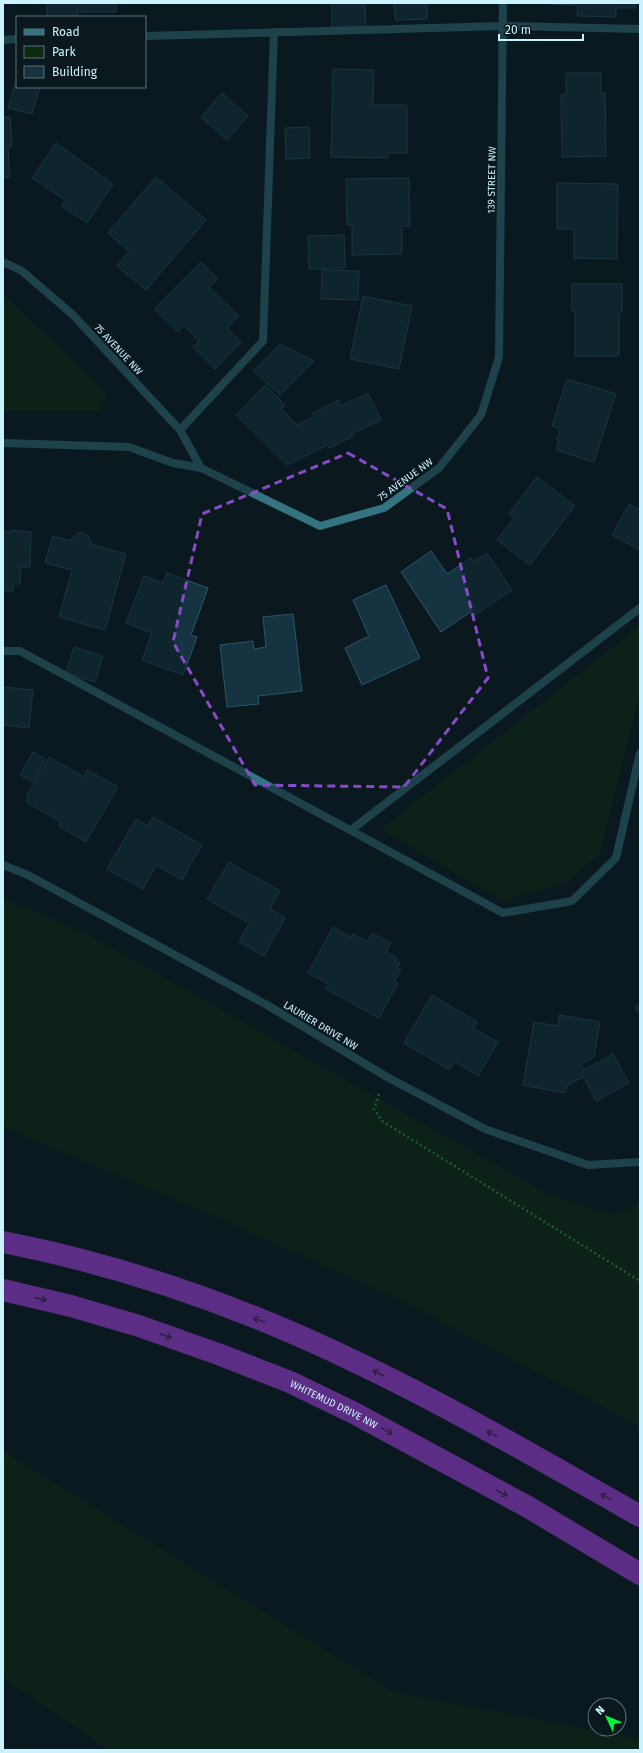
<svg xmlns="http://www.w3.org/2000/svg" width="643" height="1753" viewBox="0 0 643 1753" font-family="'Fira Sans',sans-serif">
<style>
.green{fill:#0e2a11}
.building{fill:#163341;stroke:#27576e}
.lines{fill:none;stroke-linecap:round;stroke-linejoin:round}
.path{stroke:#27b631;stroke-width:2.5;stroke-dasharray:2 3;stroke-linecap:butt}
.lane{stroke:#347481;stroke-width:8}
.street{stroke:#347481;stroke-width:8}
.highway{stroke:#be45ff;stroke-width:22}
.oneway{stroke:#532b79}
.marked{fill:none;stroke:#874ac9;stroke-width:3;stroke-dasharray:8 5;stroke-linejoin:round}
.labels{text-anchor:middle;stroke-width:4;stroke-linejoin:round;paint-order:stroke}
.street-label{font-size:10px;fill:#caf2ff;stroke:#0b191f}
</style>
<rect width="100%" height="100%" fill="#0b191f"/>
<path class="green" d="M3 294 107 393 100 411H3Z
M640 626V694L600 853 568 882 502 901 381 829Z
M3 898 87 934 548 1194 612 1215 640 1205V1426L398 1299 205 1212 3 1127Z
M3 1451 393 1692 640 1739V1750H109L3 1678Z"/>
<path class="building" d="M47 3H78V17H47Z
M80 3H116V12H80Z
M332 3H365L366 28 332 29Z
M394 3H427V19L395 20Z
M548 3H636V8H616V17L577 16 578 5 548 4Z
M333 69 374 70 373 105H407V153H388V158L331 157Z
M566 73H601V94L605 93 606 156 562 157 561 95 566 94Z
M16 80H17V87H40L32 114 8 108Z
M222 93 248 116 227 140 201 117Z
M10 116 12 146H8L10 177 3 178V117Z
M309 127 310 158 286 159 285 128Z
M56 143 113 184 87 223 62 206 65 200 32 178Z
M156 177 206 220 146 290 117 266 129 251 108 233Z
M409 178 410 226H402V254L352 255V225H347L346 179Z
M557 183 618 184 617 259 574 258V229H557Z
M344 235 345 268 309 269 308 236Z
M201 262 218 279 209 287 239 316 227 328 241 342 215 369 193 347 199 341 184 326 178 332 154 309Z
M322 270 359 271 358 300 321 299Z
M572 284H622V312H619V356H575V311H572Z
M363 296 412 306 399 369 350 359Z
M280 344 314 361 280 395 254 371Z
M567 379 616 394 594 462 556 450 559 440H557L560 429 552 426Z
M265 385 285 405 281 409 297 425 314 416 313 413 338 400 341 406 368 393 381 420 351 434 353 436 330 448 328 445 287 465 236 415Z
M537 477 575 506 530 565 497 540 514 518 509 514Z
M629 504 640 510V550L612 535Z
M11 530 31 532 30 567H21L20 584H14L13 591H3V532H11Z
M78 533H83L87 535 90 539 91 544 126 554 105 630 59 617 72 570 45 563 53 536 71 541 73 537Z
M431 551 447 574 471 558 473 562 487 553 512 590 475 615 472 611 441 632 401 572Z
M167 573 208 588 191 635 197 637 183 675 142 660 152 633 126 623 144 576 163 583Z
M386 585 420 658 362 685 345 648 369 636 353 600Z
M293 614 302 691 258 696 259 704 227 707 220 645 253 641 254 649 266 647 263 617Z
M74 647 103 656 95 682 66 673Z
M3 687 33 690 29 728 3 725Z
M33 752 45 759 33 782 20 775Z
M49 757 84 777 87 770 118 787 86 842 59 826 61 822 26 802 28 798 26 797Z
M153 817 202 845 182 880 156 865 143 889 107 869 136 819 148 826Z
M229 862 280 891 270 909 285 918 264 956 239 942 249 923 207 899Z
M333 927 351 937 353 934 368 942 372 933 391 943 386 952 397 958 395 961 400 963 397 968 401 970 394 981 398 983 379 1018 326 989 329 984 308 973Z
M432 995 477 1022 473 1028 498 1042 478 1076 454 1061 449 1070 404 1043Z
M640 1004V1015L635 1008Z
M559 1015 600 1022 594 1057 581 1064 584 1070 613 1054 629 1083 596 1101 583 1077 568 1085 565 1093 523 1085 534 1022 558 1026Z"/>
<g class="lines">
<path class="path" d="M379 1094 374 1109 382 1121 640 1281"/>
<path class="lane" d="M145 36 503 26 640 29
M3 40 17 39
M180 430 263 341 274 32
M3 651H20L503 913 572 901 616 858 640 753
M351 830 640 608"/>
<path class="street" d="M3 262 22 271 72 314 180 430 201 468 320 526 384 508 439 468 481 415 499 357 503 3
M3 443 129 447 173 463 201 468
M3 865 28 875 267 1005 387 1077 485 1129 588 1165 640 1162"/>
<g class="highway">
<path d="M3 1242C126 1266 247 1309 360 1364 456 1410 548 1464 640 1516"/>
<path id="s1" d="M3 1290 71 1306 139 1326 218 1354 290 1382 354 1413 528 1507 640 1574"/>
</g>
</g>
<defs><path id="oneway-shaft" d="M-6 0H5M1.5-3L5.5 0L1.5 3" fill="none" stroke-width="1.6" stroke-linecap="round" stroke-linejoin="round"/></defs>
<g class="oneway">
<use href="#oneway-shaft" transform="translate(41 1299) rotate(13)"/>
<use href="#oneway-shaft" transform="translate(259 1320) rotate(-159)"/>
<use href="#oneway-shaft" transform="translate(166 1336) rotate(19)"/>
<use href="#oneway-shaft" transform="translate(378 1373) rotate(-152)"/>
<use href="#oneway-shaft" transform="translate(387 1431) rotate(29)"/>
<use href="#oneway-shaft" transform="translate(492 1434) rotate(-151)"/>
<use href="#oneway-shaft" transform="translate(502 1493) rotate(28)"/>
<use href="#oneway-shaft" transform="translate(606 1497) rotate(-151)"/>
</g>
<path d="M0 0H643V1753H0ZM348 453 447 509 488 678 404 787 255 785 173 642 202 514Z" fill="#0b191f" fill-opacity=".55" fill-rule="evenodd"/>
<path class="marked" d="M348 453 447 509 488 678 404 787 255 785 173 642 202 514Z"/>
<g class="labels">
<g class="street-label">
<text transform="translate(491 180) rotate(-89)" y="4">139 STREET NW</text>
<text transform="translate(119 349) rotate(47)" y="4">75 AVENUE NW</text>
<text transform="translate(405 479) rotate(-36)" y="4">75 AVENUE NW</text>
<text transform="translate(321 1025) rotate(31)" y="4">LAURIER DRIVE NW</text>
<text dy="4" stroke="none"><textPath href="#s1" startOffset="351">WHITEMUD DRIVE NW</textPath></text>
</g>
</g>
<rect width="643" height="1753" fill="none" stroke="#caf2ff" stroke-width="8"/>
<rect x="16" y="16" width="130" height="72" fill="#0b191f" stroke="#577079"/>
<rect x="24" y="29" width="20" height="6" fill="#347481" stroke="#577079"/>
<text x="52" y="36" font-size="12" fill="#caf2ff">Road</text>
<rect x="24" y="46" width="20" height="12" fill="#0e2a11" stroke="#577079"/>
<text x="52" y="56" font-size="12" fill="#caf2ff">Park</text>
<rect x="24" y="66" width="20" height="12" fill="#163341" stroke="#577079"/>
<text x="52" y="76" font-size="12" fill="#caf2ff">Building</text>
<g transform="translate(607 1717) rotate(314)"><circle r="19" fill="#0b191f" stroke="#577079"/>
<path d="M0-3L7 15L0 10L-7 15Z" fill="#00f538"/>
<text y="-6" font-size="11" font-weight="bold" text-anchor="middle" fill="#caf2ff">N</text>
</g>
<path d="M499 34v6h84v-6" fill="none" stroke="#caf2ff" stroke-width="2"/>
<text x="505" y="34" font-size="12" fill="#caf2ff" stroke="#0b191f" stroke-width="3" paint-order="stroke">20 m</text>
</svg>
